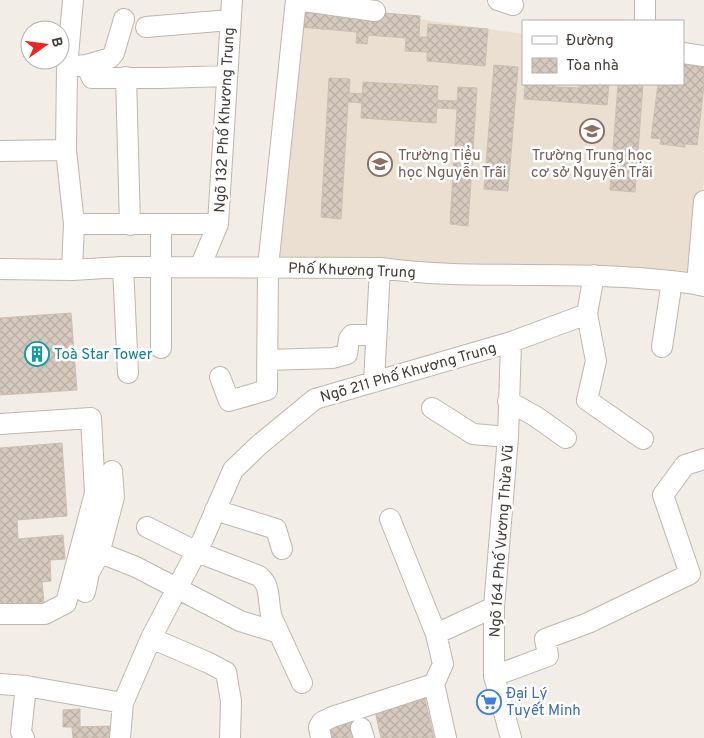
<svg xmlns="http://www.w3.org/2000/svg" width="704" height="738" viewBox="0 0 704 738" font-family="Overpass,sans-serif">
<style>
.education{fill:#eadfd1}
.building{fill:url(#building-cross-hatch);stroke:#cdbeb0}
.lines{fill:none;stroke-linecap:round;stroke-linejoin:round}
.minor-casing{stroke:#c0b6ac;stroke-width:22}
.minor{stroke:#fff;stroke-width:20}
.labels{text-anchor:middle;stroke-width:5;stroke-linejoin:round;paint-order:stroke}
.street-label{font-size:15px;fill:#443c36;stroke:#fff}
.education-label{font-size:15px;fill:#785e54;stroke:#fff;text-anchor:start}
.culture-label{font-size:15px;fill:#0d838f;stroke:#fff;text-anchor:start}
.shop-label{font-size:15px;fill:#366cbe;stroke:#fff;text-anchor:start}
</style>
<defs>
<pattern id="building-cross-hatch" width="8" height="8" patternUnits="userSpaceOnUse" patternTransform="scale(1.25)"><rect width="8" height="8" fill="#d6cabf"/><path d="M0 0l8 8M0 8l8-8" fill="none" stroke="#b9aea5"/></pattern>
</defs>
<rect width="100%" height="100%" fill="#f2ede6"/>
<path class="education" d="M300 0H322L432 21 523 34V84H683V55L704 57V179L694 277 273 262Z"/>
<path class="building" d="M300 6 420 16 419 37H427L428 24 488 29 485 66 427 61V52L405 51 406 38 368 35 367 44 356 43 357 32 299 27Z
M683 55 704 58V85L697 145 685 144V147L660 144 661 139 651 138 658 84H683Z
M494 65 518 67 508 191 484 189Z
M329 78 350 79 349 93 363 94 362 103 348 102 341 219 321 217Z
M363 82 438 86 436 123 361 118Z
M525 84H555V87L579 88V84H609L607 105 524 99Z
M618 84H643L635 192 610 190Z
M458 87 477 88 468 226 450 224 457 109 437 108 438 100 457 101Z
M71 313 77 390 0 395V318Z
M62 443 67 516 17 520 18 539 63 535 65 559 50 560 51 581 42 582 44 602 0 605V448Z
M425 699 434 738H381L375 711Z
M80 709V727H63V710Z
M350 718 355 738H327L324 725Z
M113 726V737L73 738 72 727Z"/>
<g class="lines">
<defs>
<path id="minor" d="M297 0 375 11
M498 0 513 5
M645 21V0
M146 27 230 20
M683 53 704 56
M86 65 110 58 114 53 124 19
M67 67 86 65 92 78H160L227 76
M126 77 130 225
M0 151 66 150
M74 224H218
M161 225V348
M123 267 128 373
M200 267 218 224 232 0
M0 269 72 270 123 267H161L380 268C465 280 553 271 639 278 661 280 683 281 704 286
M72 270 74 224 66 150 67 67 73 0
M697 284 704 201
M587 314 596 361 587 400 643 439
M511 342 508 437 494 607V676L511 738
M662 347 672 281
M267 360 333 358 347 354 349 339 352 335H376
M220 377 229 401 267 390 268 267 296 0
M374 382 380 268
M508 401 535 416 566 438
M432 408 473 434 508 437
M0 424 91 418 95 493 66 603 45 614H0
M215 510 276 529 282 549
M390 519 436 634 494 607
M147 527 197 552 259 576C272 586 267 603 272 618L302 683
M99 554H103L136 567 240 621 279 633
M85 592 89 573 99 554 114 497 112 471
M436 634 443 664 434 684 446 738
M151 638 209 663 226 672 231 701 230 738
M494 676 548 656 545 639 588 623 690 574 663 495 685 465 704 459
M0 684 26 686 123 703
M361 728 364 738
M24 738 21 732 26 686
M120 738 123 703 151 638 203 539 233 470 259 445 315 399 511 342 587 314 594 275
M321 738 319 727 322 722 332 717 434 684"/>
</defs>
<use href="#minor" class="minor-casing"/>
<use href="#minor" class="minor"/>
</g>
<defs>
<symbol id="school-ring" viewBox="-11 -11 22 22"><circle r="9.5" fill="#fff" stroke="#8d6e63" stroke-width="1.5"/><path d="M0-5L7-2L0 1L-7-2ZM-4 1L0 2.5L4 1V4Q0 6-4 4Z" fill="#8d6e63"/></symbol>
<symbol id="building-ring" viewBox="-11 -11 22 22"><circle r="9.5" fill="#fff" stroke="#0f9aa8" stroke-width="1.5"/><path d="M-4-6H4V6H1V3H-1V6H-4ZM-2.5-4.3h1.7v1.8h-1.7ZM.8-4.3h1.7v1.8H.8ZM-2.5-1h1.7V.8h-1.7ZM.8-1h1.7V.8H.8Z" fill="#0f9aa8"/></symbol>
<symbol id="supermarket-ring" viewBox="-11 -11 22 22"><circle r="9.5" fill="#fff" stroke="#3f7fe0" stroke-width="1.5"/><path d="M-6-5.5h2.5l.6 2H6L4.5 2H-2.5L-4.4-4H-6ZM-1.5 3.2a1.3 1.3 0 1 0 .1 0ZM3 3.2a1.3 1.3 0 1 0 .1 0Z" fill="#3f7fe0"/></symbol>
</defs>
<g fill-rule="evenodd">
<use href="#school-ring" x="578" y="117" width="28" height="28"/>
<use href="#school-ring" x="366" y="150" width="28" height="28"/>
<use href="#building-ring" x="23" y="340" width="28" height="28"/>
<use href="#supermarket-ring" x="475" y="688" width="28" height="28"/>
</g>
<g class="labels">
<g class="street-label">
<text transform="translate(224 120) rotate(-87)" y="5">Ngõ 132 Phố Khương Trung</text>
<text transform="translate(352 270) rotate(2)" y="5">Phố Khương Trung</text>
<text transform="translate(408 372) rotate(-16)" y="5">Ngõ 211 Phố Khương Trung</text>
<text transform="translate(501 541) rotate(-86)" y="5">Ngõ 164 Phố Vương Thừa Vũ</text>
</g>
<g class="education-label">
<text x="398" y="160">Trường Tiểu<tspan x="398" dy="17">học Nguyễn Trãi</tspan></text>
<text x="592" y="160" text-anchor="middle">Trường Trung học<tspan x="592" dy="17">cơ sở Nguyễn Trãi</tspan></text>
</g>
<g class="culture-label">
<text x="54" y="359">Toà Star Tower</text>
</g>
<g class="shop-label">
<text x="506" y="698">Đại Lý<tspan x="506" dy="17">Tuyết Minh</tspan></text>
</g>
</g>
<rect x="522" y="20" width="162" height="65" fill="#ffffff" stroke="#b4b1af"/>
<rect x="532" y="36" width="25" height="8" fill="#ffffff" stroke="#b4b1af"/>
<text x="566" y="45" font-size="15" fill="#443c36">Đường</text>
<rect x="532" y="58" width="25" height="15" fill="url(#building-cross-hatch)" stroke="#b4b1af"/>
<text x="566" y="70" font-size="15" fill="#443c36">Tòa nhà</text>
<g transform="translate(45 45) rotate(76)"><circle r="24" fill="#ffffff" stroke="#b4b1af"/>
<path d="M0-4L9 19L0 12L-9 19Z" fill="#ec2522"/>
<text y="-8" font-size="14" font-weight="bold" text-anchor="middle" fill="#443c36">B</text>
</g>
</svg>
